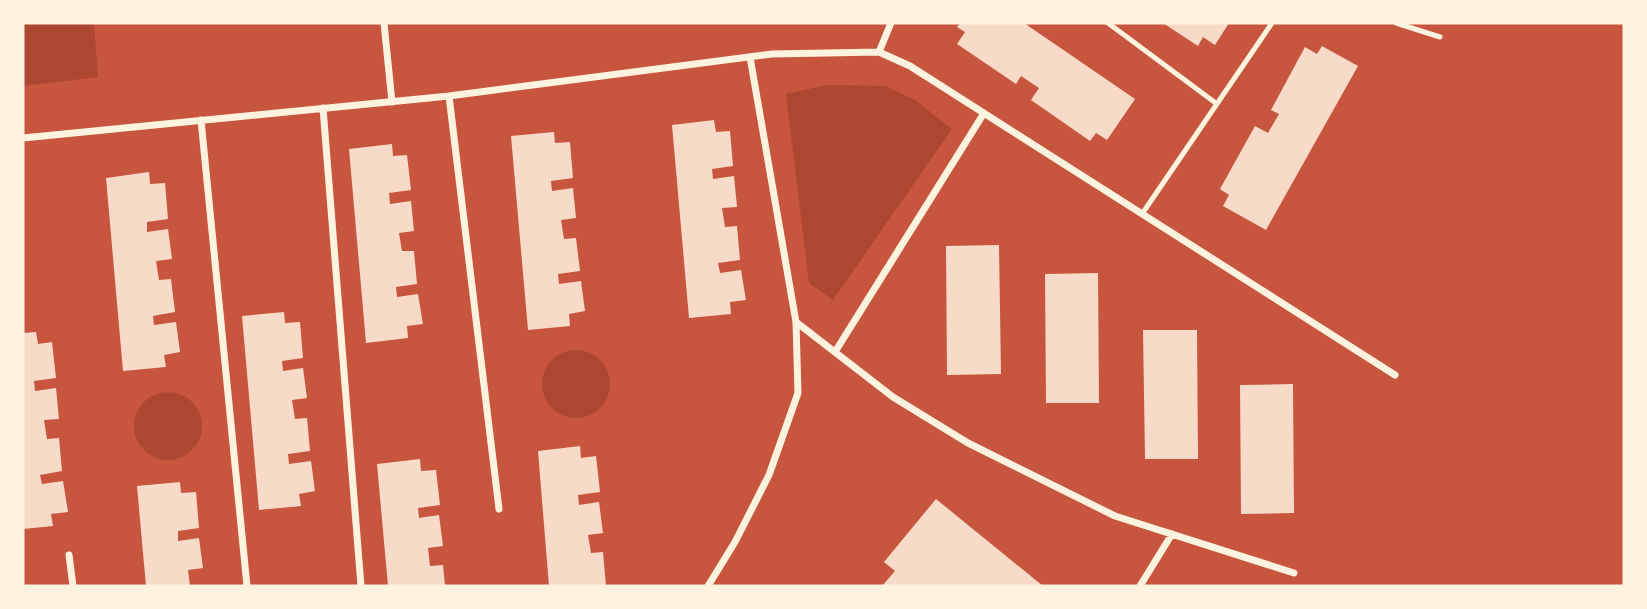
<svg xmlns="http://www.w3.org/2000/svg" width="1647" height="609" viewBox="0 0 1647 609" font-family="Roboto,sans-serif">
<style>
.green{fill:#ae4732}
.building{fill:#f7dbc8}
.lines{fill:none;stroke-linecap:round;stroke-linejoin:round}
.service{stroke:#fff3e0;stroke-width:5}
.minor{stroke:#fff3e0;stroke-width:7}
</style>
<rect width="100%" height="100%" fill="#c8553d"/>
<path class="green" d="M23 23H94L98 77 23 86Z
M827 85 886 86 915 100 952 129 833 300 809 283 786 94Z
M542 384a34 34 0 1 1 68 0a34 34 0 1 1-68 0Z
M134 426a34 34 0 1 1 68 0a34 34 0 1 1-68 0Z"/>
<path class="building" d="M960 23H1024L1135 99 1107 140 1096 133 1090 141 1031 100 1039 88 1021 76 1016 84 957 44 965 32 957 27Z
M1163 23H1229L1215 45 1203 37 1198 46Z
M1322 46 1358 66 1266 230 1223 206 1229 195 1220 189 1255 126 1268 133 1279 114 1271 110 1305 47 1317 54Z
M714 120 716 132 730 131 733 166 712 169 713 179 734 176 737 207 722 208 725 227 737 226 740 260 718 263 720 273 741 270 746 300 730 302 731 314 689 318 672 125Z
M554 132 555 143 570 142 573 178 551 181 552 191 573 188 576 218 561 220 564 239 576 238 580 271 558 274 559 284 581 281 585 311 569 314 570 326 528 330 511 136Z
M392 144 393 156 407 155 411 190 389 193 390 204 411 201 414 231 399 233 402 251H414L417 284 396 287 397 297 418 294 423 324 407 326 408 338 366 343 349 149Z
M149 172 150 184 165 183 168 219 147 222V232L168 229 172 259 156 261 159 280 171 279 175 312 153 316 154 325 176 322 180 352 164 355 166 367 123 371 106 178Z
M999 245 1001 374 947 375 946 246Z
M1098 273 1099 403H1046L1045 274Z
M284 312 285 323 300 322 303 358 282 361 283 371 303 368 307 398 292 400 295 419 307 418 310 451 288 454 289 464 311 461 315 491 299 494 301 506 259 510 242 316Z
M1143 330H1197L1198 459H1145Z
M36 332 38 344 52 342 56 378 34 381 35 391 56 388 59 419 44 420 47 439 59 438 62 471 40 475 42 484 63 481 68 512 51 514 53 526 23 529V333Z
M1293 384 1294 513 1241 514 1240 385Z
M580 446 581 458 596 456 600 492 578 495 579 505 599 502 603 533 588 535 591 553 603 552 606 586H549L538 451Z
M420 459 421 471 436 470 440 505 418 508 419 518 439 515 443 546 428 548 430 566 443 565 445 586H388L377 464Z
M180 482 181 493 196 492 199 528 178 531V541L199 538 203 568 188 570 190 586H146L137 486Z
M936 499 1043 586H882L895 571 884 562Z"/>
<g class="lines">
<path class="service" d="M1108 23 1217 104
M1396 23 1440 37
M1142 214 1272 23"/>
<path class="minor" d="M384 23 392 102
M879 52 891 23
M449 96 499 509
M323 108 361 586
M201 120 247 586
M23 138 449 96 772 54 879 52 910 66 1395 375
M796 322 893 397 968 443 1115 516 1294 573
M835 352 984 113
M69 555 73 586
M708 586 735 542 769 475 798 393 796 322 750 57
M1140 586 1172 534"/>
</g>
<rect width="1647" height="609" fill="none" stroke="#fff3e0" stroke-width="49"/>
</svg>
